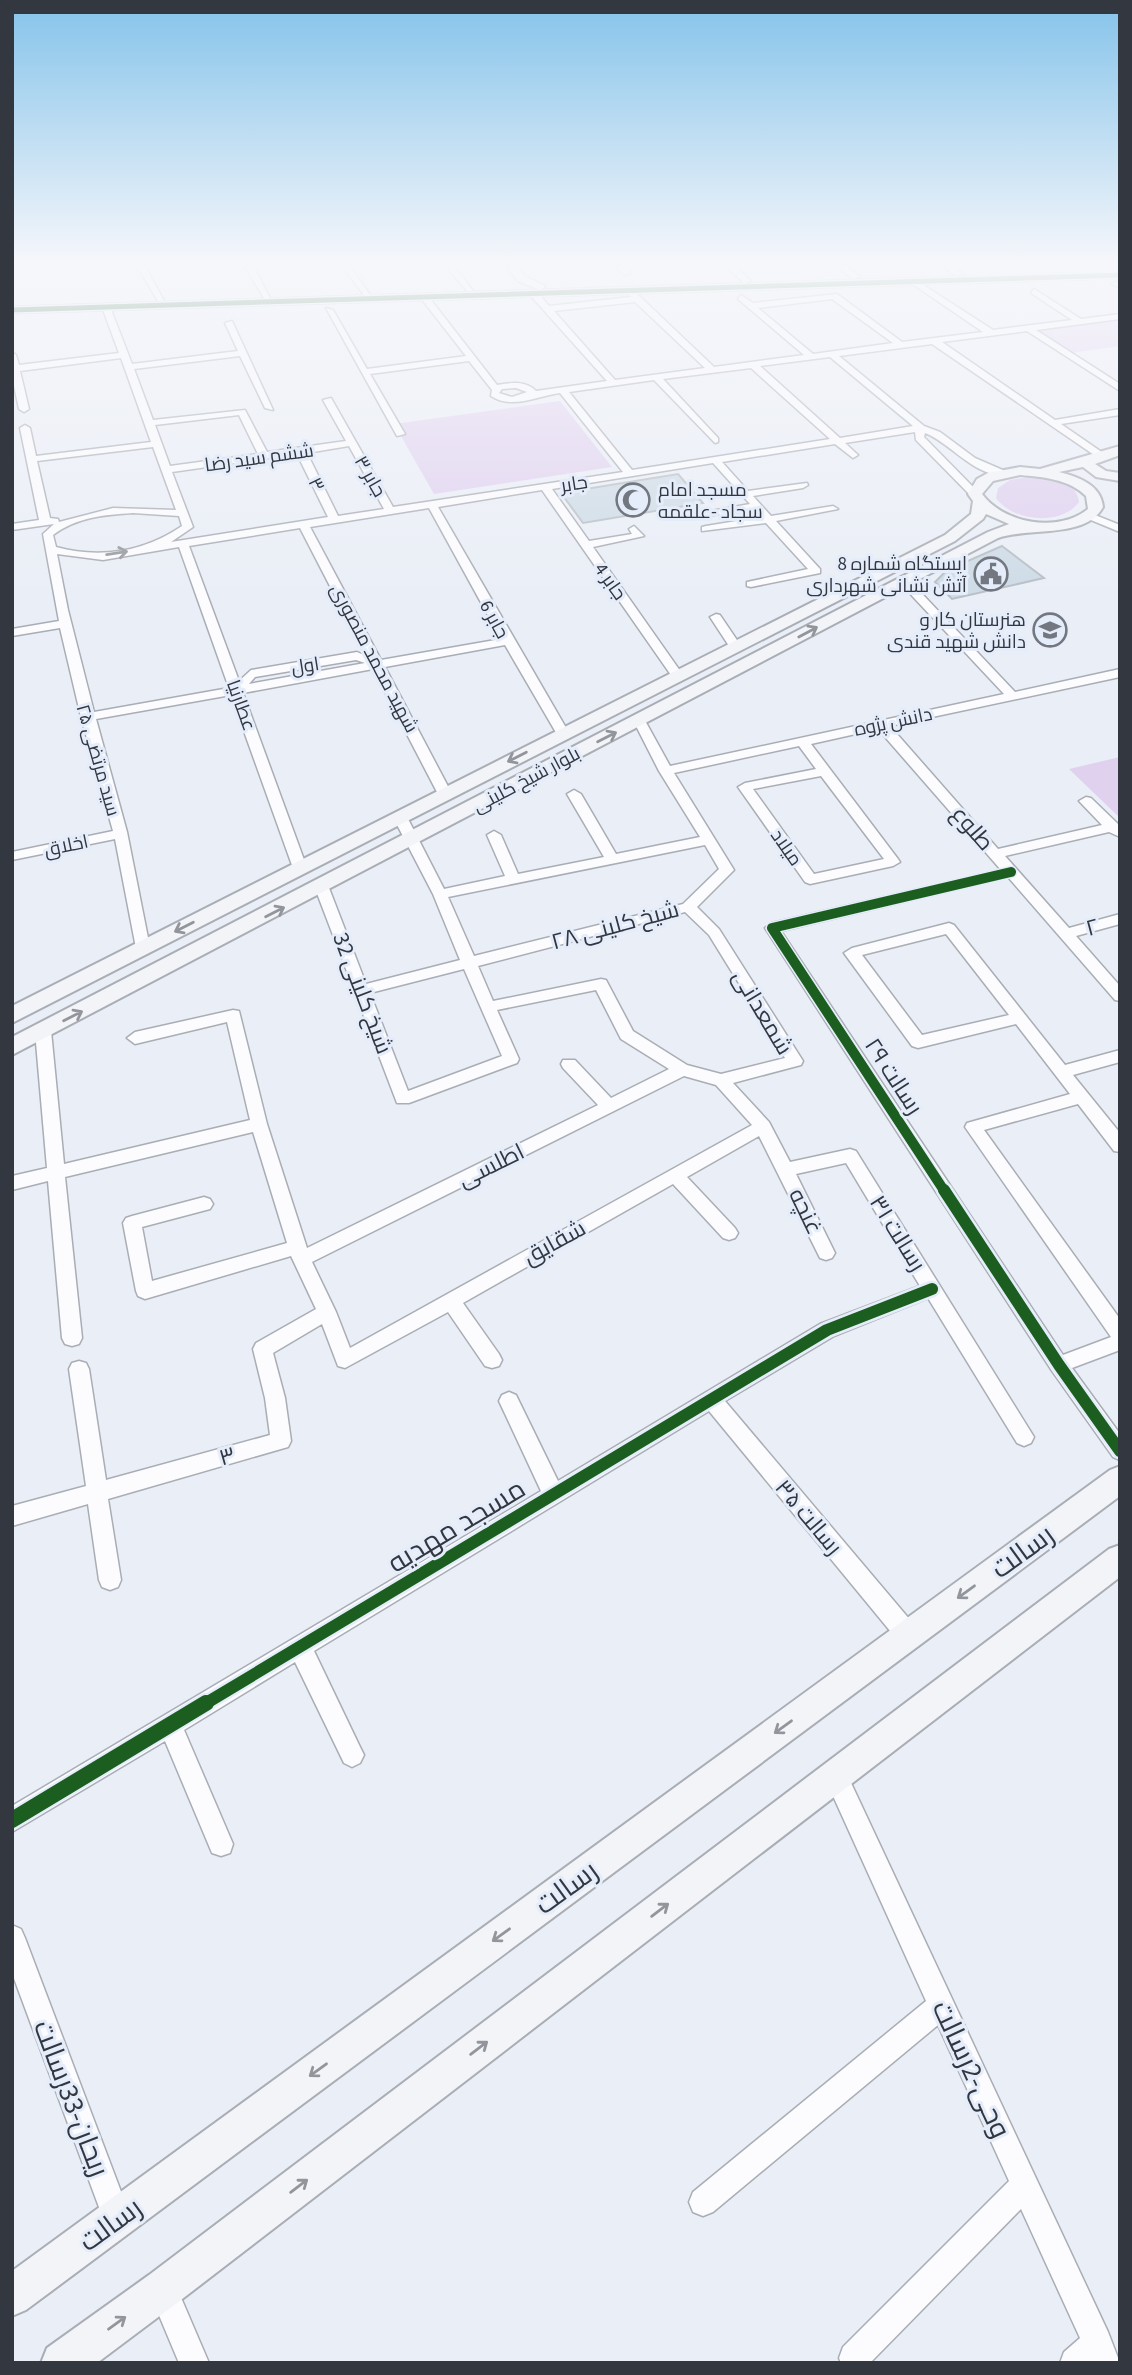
<svg xmlns="http://www.w3.org/2000/svg" width="1132" height="2375" viewBox="0 0 1132 2375" font-family="'Source Sans 3',Cairo,sans-serif">
<style>
.green{fill:#e0d1ef}
.building{fill:#cedbe6;stroke:#b8bfc5;stroke-width:2}
.lines{fill:none;stroke-linecap:round;stroke-linejoin:round}
.minor-casing{stroke:#a9adb5;stroke-width:3}
.tertiary-casing{stroke:#a9adb5;stroke-width:3}
.secondary-casing{stroke:#a9adb5;stroke-width:4}
.minor{fill:#fcfcfe;fill-rule:evenodd}
.tertiary{fill:#fcfcfe;fill-rule:evenodd}
.secondary{fill:#f3f4f8;fill-rule:evenodd}
.cycleway-far3-casing{stroke:#e5edfb;stroke-width:8}
.cycleway-far2-casing{stroke:#e5edfb;stroke-width:13}
.cycleway-far1-casing{stroke:#e5edfb;stroke-width:17}
.cycleway-casing{stroke:#e5edfb;stroke-width:20}
.cycleway-far3{stroke:#1b5e20;stroke-width:5}
.cycleway-far2{stroke:#1b5e20;stroke-width:10}
.cycleway-far1{stroke:#1b5e20;stroke-width:12}
.cycleway{stroke:#1b5e20;stroke-width:16}
.oneway{stroke:#979a9f}
.oneway2{stroke:#92969c}
.labels{text-anchor:middle;stroke-width:6;stroke-linejoin:round;paint-order:stroke}
.far-street-label{font-size:19px;fill:#323740;stroke:#e5edfb}
.far-poi-label{font-size:19px;fill:#323740;stroke:#e5edfb;text-anchor:end}
.street-label{font-size:23px;fill:#323740;stroke:#e5edfb}
.near-street-label{font-size:28px;fill:#323740;stroke:#e5edfb}
</style>
<rect width="100%" height="100%" fill="#eaeef6"/>
<path class="green" d="M1114 320 1120 323V346L1071 353 1038 330Z
M560 401 612 467 434 494 394 424Z
M1027 477C1046 477 1077 479 1079 502 1061 527 1012 521 996 498L998 488 1010 480Z
M1120 757V818L1069 769Z"/>
<path class="building" d="M678 474 703 503 583 523 561 493Z
M1002 546 1044 578 952 599 935 582 947 570Z"/>
<g class="lines">
<defs>
<path id="minor" d="M137 266H145L164 301H158Z
M245 266H253L270 298H264Z
M342 266H350L370 295H364Z
M446 266H454L473 291H467Z
M616 266H624L631 273 624 275Z
M726 266H735L751 281 744 283Z
M838 266H847L860 277 853 279Z
M943 266H952L963 274 956 276Z
M914 279 993 330 1072 320 1031 293 1034 289 1081 319 1120 314V319L1036 330 1120 384V391L1027 331 942 342 1055 420 1120 409V415L1061 424 1106 455V459H1100L932 344 839 356 924 426 940 432 975 458 1005 471V475C974 477 951 443 925 433L924 437 980 494 971 496 916 440 915 432 845 443 858 455 853 458 835 444 722 462 748 491 807 483 808 485 803 488 753 496 771 516 833 506 838 509 776 521 820 569V573L751 587 747 586V582L808 569 766 523 702 531V527L706 526 761 517 754 510 705 516V512L750 504 713 463 552 489 589 541 632 534 629 529 634 526 644 536 593 547 683 675 677 679 673 678 542 490 438 507 569 733 568 736H558L505 645 385 667 452 794 445 798 438 794 373 669 243 693 307 868 300 872 293 868 231 695 96 719 127 832 150 948 148 952 143 953 136 948 115 839 12 860V852L113 831 81 717 60 628 12 636V629L59 621 43 534 54 524 12 530V524L39 520 20 428 25 425 30 428 36 456 151 442 121 358 20 371 29 409 24 412 19 409 12 376V352L16 355 19 365 119 353 102 307 106 305 110 307 132 364 238 351 225 323 232 321 273 410 265 408 240 356 134 369 153 420 245 410 267 452 346 441 323 400 331 398 393 507 623 472 560 393C537 396 512 410 491 396L492 390 469 361 370 374 405 434 397 436 326 308 333 310 367 369 466 356 420 297 427 295 497 385C511 383 525 380 536 391L607 381 531 296V292H537L549 306 631 297 625 291 632 289 714 367 804 355 738 299 741 295 753 303 837 294 902 342 983 332 911 283ZM832 299 893 343 813 354 758 308ZM635 302 705 368 615 380 554 311ZM830 357 913 426 840 438 760 366ZM751 368 830 439 632 470 569 392 654 380 715 443 718 442V438L663 379ZM516 388 527 392 512 397 499 393 502 389ZM239 415 258 454 170 466 155 425ZM349 446 384 509 338 516 307 453ZM153 447 176 510 113 508 59 522 58 519 50 518 37 461ZM297 454 328 517 171 542 193 527 172 472ZM429 508 501 639 381 660 310 527ZM133 513 179 516 182 526C144 552 100 559 56 547L53 535C77 517 104 515 133 513ZM300 528 366 656 357 652 251 670 239 681 189 546ZM179 547 229 688 94 712 68 610 57 554 103 560ZM356 660 365 663 249 684 255 677Z
M1116 282 1120 283V288L1112 284Z
M1090 513 1120 525V532L1086 518 1085 516Z
M905 579 909 580 1015 692 1120 669V677L890 726 998 849 1102 825 1079 801 1086 797 1091 798 1118 824 1120 837 1109 832 1005 856 1069 928 1120 914V924L1076 936 1120 986V1001L1115 1000 1008 877 781 931 1063 1355 1111 1337 965 1127 967 1123 1070 1094 1016 1024 918 1048 912 1046 844 953 852 948 949 923 954 925 1065 1065 1120 1050V1062L1073 1075 1120 1133V1152L1114 1151 1078 1104 984 1130 1120 1319V1350L1072 1368 1120 1434V1460L1113 1457 1052 1371 765 928 772 923 1001 870 878 729 811 744 898 859 900 862 893 866 810 884 805 882 738 787 745 783 816 769 799 746 674 773 734 870 697 907 719 929 803 1061 801 1065 733 1083 769 1122 790 1162 850 1149 856 1151 1034 1437 1031 1443 1024 1446 1017 1443 928 1298 834 1336 725 1401 916 1627 919 1635 916 1643 908 1646 900 1643 709 1411 314 1651 360 1747 364 1755 360 1763 352 1767 344 1763 295 1662 184 1730 233 1844 230 1853 221 1856 212 1853 165 1741 12 1832V1806L541 1491 499 1401 502 1395 509 1392 516 1395 558 1481 820 1324 920 1286 846 1163 796 1174 835 1253 832 1258 826 1260 820 1258 759 1136 687 1177 735 1228 738 1233 735 1238 729 1240 723 1238 673 1184 463 1303 499 1354 502 1360 499 1366 492 1368 485 1366 448 1312 345 1368 338 1366 322 1324 273 1353 285 1398 291 1441 288 1447 108 1499 121 1580 118 1587 110 1590 102 1587 99 1580 88 1504 12 1526V1506L86 1486 69 1369 72 1363 79 1361 86 1363 89 1369 106 1480 270 1435 265 1398 253 1349 256 1343 316 1309 291 1256 145 1299 138 1296 136 1291 123 1223 126 1218 132 1216 204 1197 210 1199 213 1204 210 1209 142 1227 152 1281 287 1243 253 1132 65 1177 82 1338 79 1344 72 1346 65 1344 62 1338 48 1181 12 1190V1176L47 1168 35 1031 37 1027H49L51 1031 64 1164 250 1120 227 1022 135 1044 127 1038 135 1032 233 1010 239 1011 267 1124 307 1248 598 1105 563 1068 561 1064 563 1060H575L611 1098 669 1069 621 1039 596 990 497 1010 519 1059 517 1063 409 1103H397L315 888 322 883 329 888 366 984 460 960 433 894 393 817 395 814 400 813 407 817 444 889 505 876 487 835 494 831 501 835 518 874 604 857 567 794 574 790 581 794 616 854 700 837 659 771 633 720 635 717H643L670 766 1004 694 901 584 899 582ZM821 776 884 859 814 874 753 789ZM705 845 719 869 683 904 474 956 448 897ZM685 912 709 935 785 1058 721 1074 687 1065 633 1031 606 980 601 979 493 1001 478 966ZM946 934 1009 1015 922 1035 862 955ZM464 969 502 1056 408 1091 370 993ZM684 1076 716 1085 752 1125 350 1348 336 1312 312 1262Z
M716 614 720 615 741 646 739 649 729 646 710 617Z
M836 1764 844 1768 1108 2332 1120 2363H1060L1064 2352 1080 2338 1021 2209 870 2363H841L839 2358 843 2347 1009 2181 938 2025 713 2212 703 2216 693 2212 689 2202 693 2192 926 2001 824 1776 828 1768Z
M12 1925 21 1929 25 1938 131 2218 127 2228 117 2232 107 2228 103 2218 12 1973Z
M163 2274 173 2279 209 2363H179L148 2289 153 2279Z"/>
<path id="tertiary" d="M506 266H516L526 277 544 285 545 287 540 290 1120 272V278L12 313V307L540 290 518 281Z"/>
<path id="secondary" d="M1120 446V455L1095 464 1106 471 1120 473V481L1096 477 1083 467 1059 472C1079 477 1101 485 1103 507 1086 539 1029 527 998 538L12 1055V1037L988 532 1009 524 986 514 983 519 955 541 12 1023V1006L945 535 971 514 973 501 968 494 977 479 988 473 1020 467 1040 469ZM1020 475C1043 477 1069 479 1086 496L1088 509C1059 533 1004 524 982 494L993 481Z
M1120 1466V1496L26 2310 12 2316V2271L1110 1470Z
M1120 1545V1577L177 2303 97 2363H41L47 2348 149 2275 1109 1549Z"/>
</defs>
<use href="#minor" class="minor-casing"/>
<use href="#tertiary" class="tertiary-casing"/>
<use href="#secondary" class="secondary-casing"/>
<use href="#minor" class="minor"/>
<use href="#tertiary" class="tertiary"/>
<use href="#secondary" class="secondary"/>
<defs>
<path id="cycleway-far3" d="M12 310 1120 275"/>
<path id="cycleway-far2" d="M945 1192 772 928 1011 872"/>
<path id="cycleway-far1" d="M944 1190 1059 1365 1120 1451
M203 1705 827 1330 932 1289"/>
<path id="cycleway" d="M12 1820 206 1703"/>
</defs>
<use href="#cycleway-far3" class="cycleway-far3-casing"/>
<use href="#cycleway-far2" class="cycleway-far2-casing"/>
<use href="#cycleway-far1" class="cycleway-far1-casing"/>
<use href="#cycleway" class="cycleway-casing"/>
<use href="#cycleway-far3" class="cycleway-far3"/>
<use href="#cycleway-far2" class="cycleway-far2"/>
<use href="#cycleway-far1" class="cycleway-far1"/>
<use href="#cycleway" class="cycleway"/>
</g>
<defs><path id="oneway-shaft" d="M-6 0H5M1.5-3L5.5 0L1.5 3" fill="none" stroke-width="1.6" stroke-linecap="round" stroke-linejoin="round" transform="scale(1.75)"/></defs>
<use class="oneway" href="#oneway-shaft" transform="translate(117 553) rotate(-9)"/>
<g class="oneway2">
<use href="#oneway-shaft" transform="translate(808 632) rotate(-28)"/>
<use href="#oneway-shaft" transform="translate(607 737) rotate(-27)"/>
<use href="#oneway-shaft" transform="translate(517 757) rotate(153)"/>
<use href="#oneway-shaft" transform="translate(275 912) rotate(-27)"/>
<use href="#oneway-shaft" transform="translate(184 927) rotate(153)"/>
<use href="#oneway-shaft" transform="translate(73 1016) rotate(-27)"/>
<use href="#oneway-shaft" transform="translate(966 1592) rotate(144)"/>
<use href="#oneway-shaft" transform="translate(783 1727) rotate(144)"/>
<use href="#oneway-shaft" transform="translate(660 1910) rotate(-37)"/>
<use href="#oneway-shaft" transform="translate(501 1935) rotate(144)"/>
<use href="#oneway-shaft" transform="translate(479 2048) rotate(-37)"/>
<use href="#oneway-shaft" transform="translate(318 2070) rotate(144)"/>
<use href="#oneway-shaft" transform="translate(299 2186) rotate(-37)"/>
<use href="#oneway-shaft" transform="translate(117 2323) rotate(-36)"/>
</g>
<linearGradient id="sky" x2="0" y2="1"><stop stop-color="#85c3ea"/><stop offset="0.44" stop-color="#f6f7fb"/><stop offset="1" stop-color="#f6f7fb" stop-opacity="0"/></linearGradient>
<rect width="1132" height="598" fill="url(#sky)"/>
<defs>
<symbol id="mosque-ring" viewBox="-11 -11 22 22"><circle r="9.5" fill="#e5edfb" stroke="#727780" stroke-width="1.5"/><path d="M3.5-4.9A6 6 0 1 0 3.5 4.9A5 5 0 1 1 3.5-4.9Z" fill="#727780"/></symbol>
<symbol id="civic-ring" viewBox="-11 -11 22 22"><circle r="9.5" fill="#e5edfb" stroke="#727780" stroke-width="1.5"/><path d="M-.6-6.5H3V-4.5H.6V-3L4-1V1h2V6H-6V1h2V-1L-.6-3ZM-1.2 2.5V6h2.4V2.5Z" fill="#727780"/></symbol>
<symbol id="school-ring" viewBox="-11 -11 22 22"><circle r="9.5" fill="#e5edfb" stroke="#727780" stroke-width="1.5"/><path d="M0-5L7-2L0 1L-7-2ZM-4 1L0 2.5L4 1V4Q0 6-4 4Z" fill="#727780"/></symbol>
</defs>
<g fill-rule="evenodd">
<use href="#mosque-ring" x="614" y="481" width="38" height="38"/>
<use href="#civic-ring" x="972" y="555" width="38" height="38"/>
<use href="#school-ring" x="1031" y="611" width="38" height="38"/>
</g>
<g class="labels">
<g class="far-street-label">
<text transform="translate(259 457) rotate(-8)" y="7">ششم سید رضا</text>
<text transform="translate(371 476) rotate(60)" y="7">جابر ۳</text>
<text transform="translate(574 483) rotate(-9)" y="7">جابر</text>
<text transform="translate(317 484) rotate(64)" y="7">۳</text>
<text transform="translate(611 581) rotate(55)" y="7">جابر 4</text>
<text transform="translate(495 619) rotate(61)" y="7">جابر 6</text>
<text transform="translate(375 658) rotate(62)" y="7">شهید محمد منصوری</text>
<text transform="translate(305 665) rotate(-9)" y="7">اول</text>
<text transform="translate(242 705) rotate(70)" y="7">عطارنیا</text>
<text transform="translate(893 721) rotate(-12)" y="7">دانش پژوه</text>
<text transform="translate(99 760) rotate(74)" y="7">۲۵ سید مرتضی</text>
<text transform="translate(526 779) rotate(-28)" y="7">بلوار شیخ کلینی</text>
<text transform="translate(66 845) rotate(-12)" y="7">اخلاق</text>
<text transform="translate(787 847) rotate(55)" y="7">میلاد</text>
</g>
<g class="far-poi-label">
<text x="658" y="496" text-anchor="start">مسجد امام<tspan x="658" dy="22">سجاد -علقمه</tspan></text>
<text x="967" y="570">ایستگاه شماره 8<tspan x="967" dy="22">آتش نشانی شهرداری</tspan></text>
<text x="1026" y="626">هنرستان کار و<tspan x="1026" dy="22">دانش شهید قندی</tspan></text>
</g>
<g class="street-label">
<text transform="translate(973 828) rotate(49)" y="8">طلوع</text>
<text transform="translate(615 925) rotate(-15)" y="8">شیخ کلینی ۲۸</text>
<text transform="translate(1092 927) rotate(-15)" y="8">۲</text>
<text transform="translate(363 993) rotate(69)" y="8">شیخ کلینی 32</text>
<text transform="translate(763 1012) rotate(59)" y="8">شمعدانی</text>
<text transform="translate(894 1076) rotate(57)" y="8">رسالت ۲۹</text>
<text transform="translate(491 1165) rotate(-26)" y="8">اطلسی</text>
<text transform="translate(806 1211) rotate(64)" y="8">غنچه</text>
<text transform="translate(898 1233) rotate(58)" y="8">رسالت ۳۱</text>
<text transform="translate(554 1242) rotate(-29)" y="8">شقایق</text>
<text transform="translate(227 1456) rotate(-16)" y="8">۳</text>
<text transform="translate(809 1517) rotate(50)" y="8">رسالت ۳۵</text>
</g>
<g class="near-street-label">
<text transform="translate(456 1525) rotate(-31)" y="10">مسجد مهدیه</text>
<text transform="translate(1022 1551) rotate(-36)" y="10">رسالت</text>
<text transform="translate(566 1887) rotate(-36)" y="10">رسالت</text>
<text transform="translate(972 2069) rotate(65)" y="10">وحی-2رسالت</text>
<text transform="translate(72 2098) rotate(69)" y="10">ریحان-33رسالت</text>
<text transform="translate(110 2224) rotate(-36)" y="10">رسالت</text>
</g>
</g>
<rect width="1132" height="2375" fill="none" stroke="#323740" stroke-width="28"/>
</svg>
